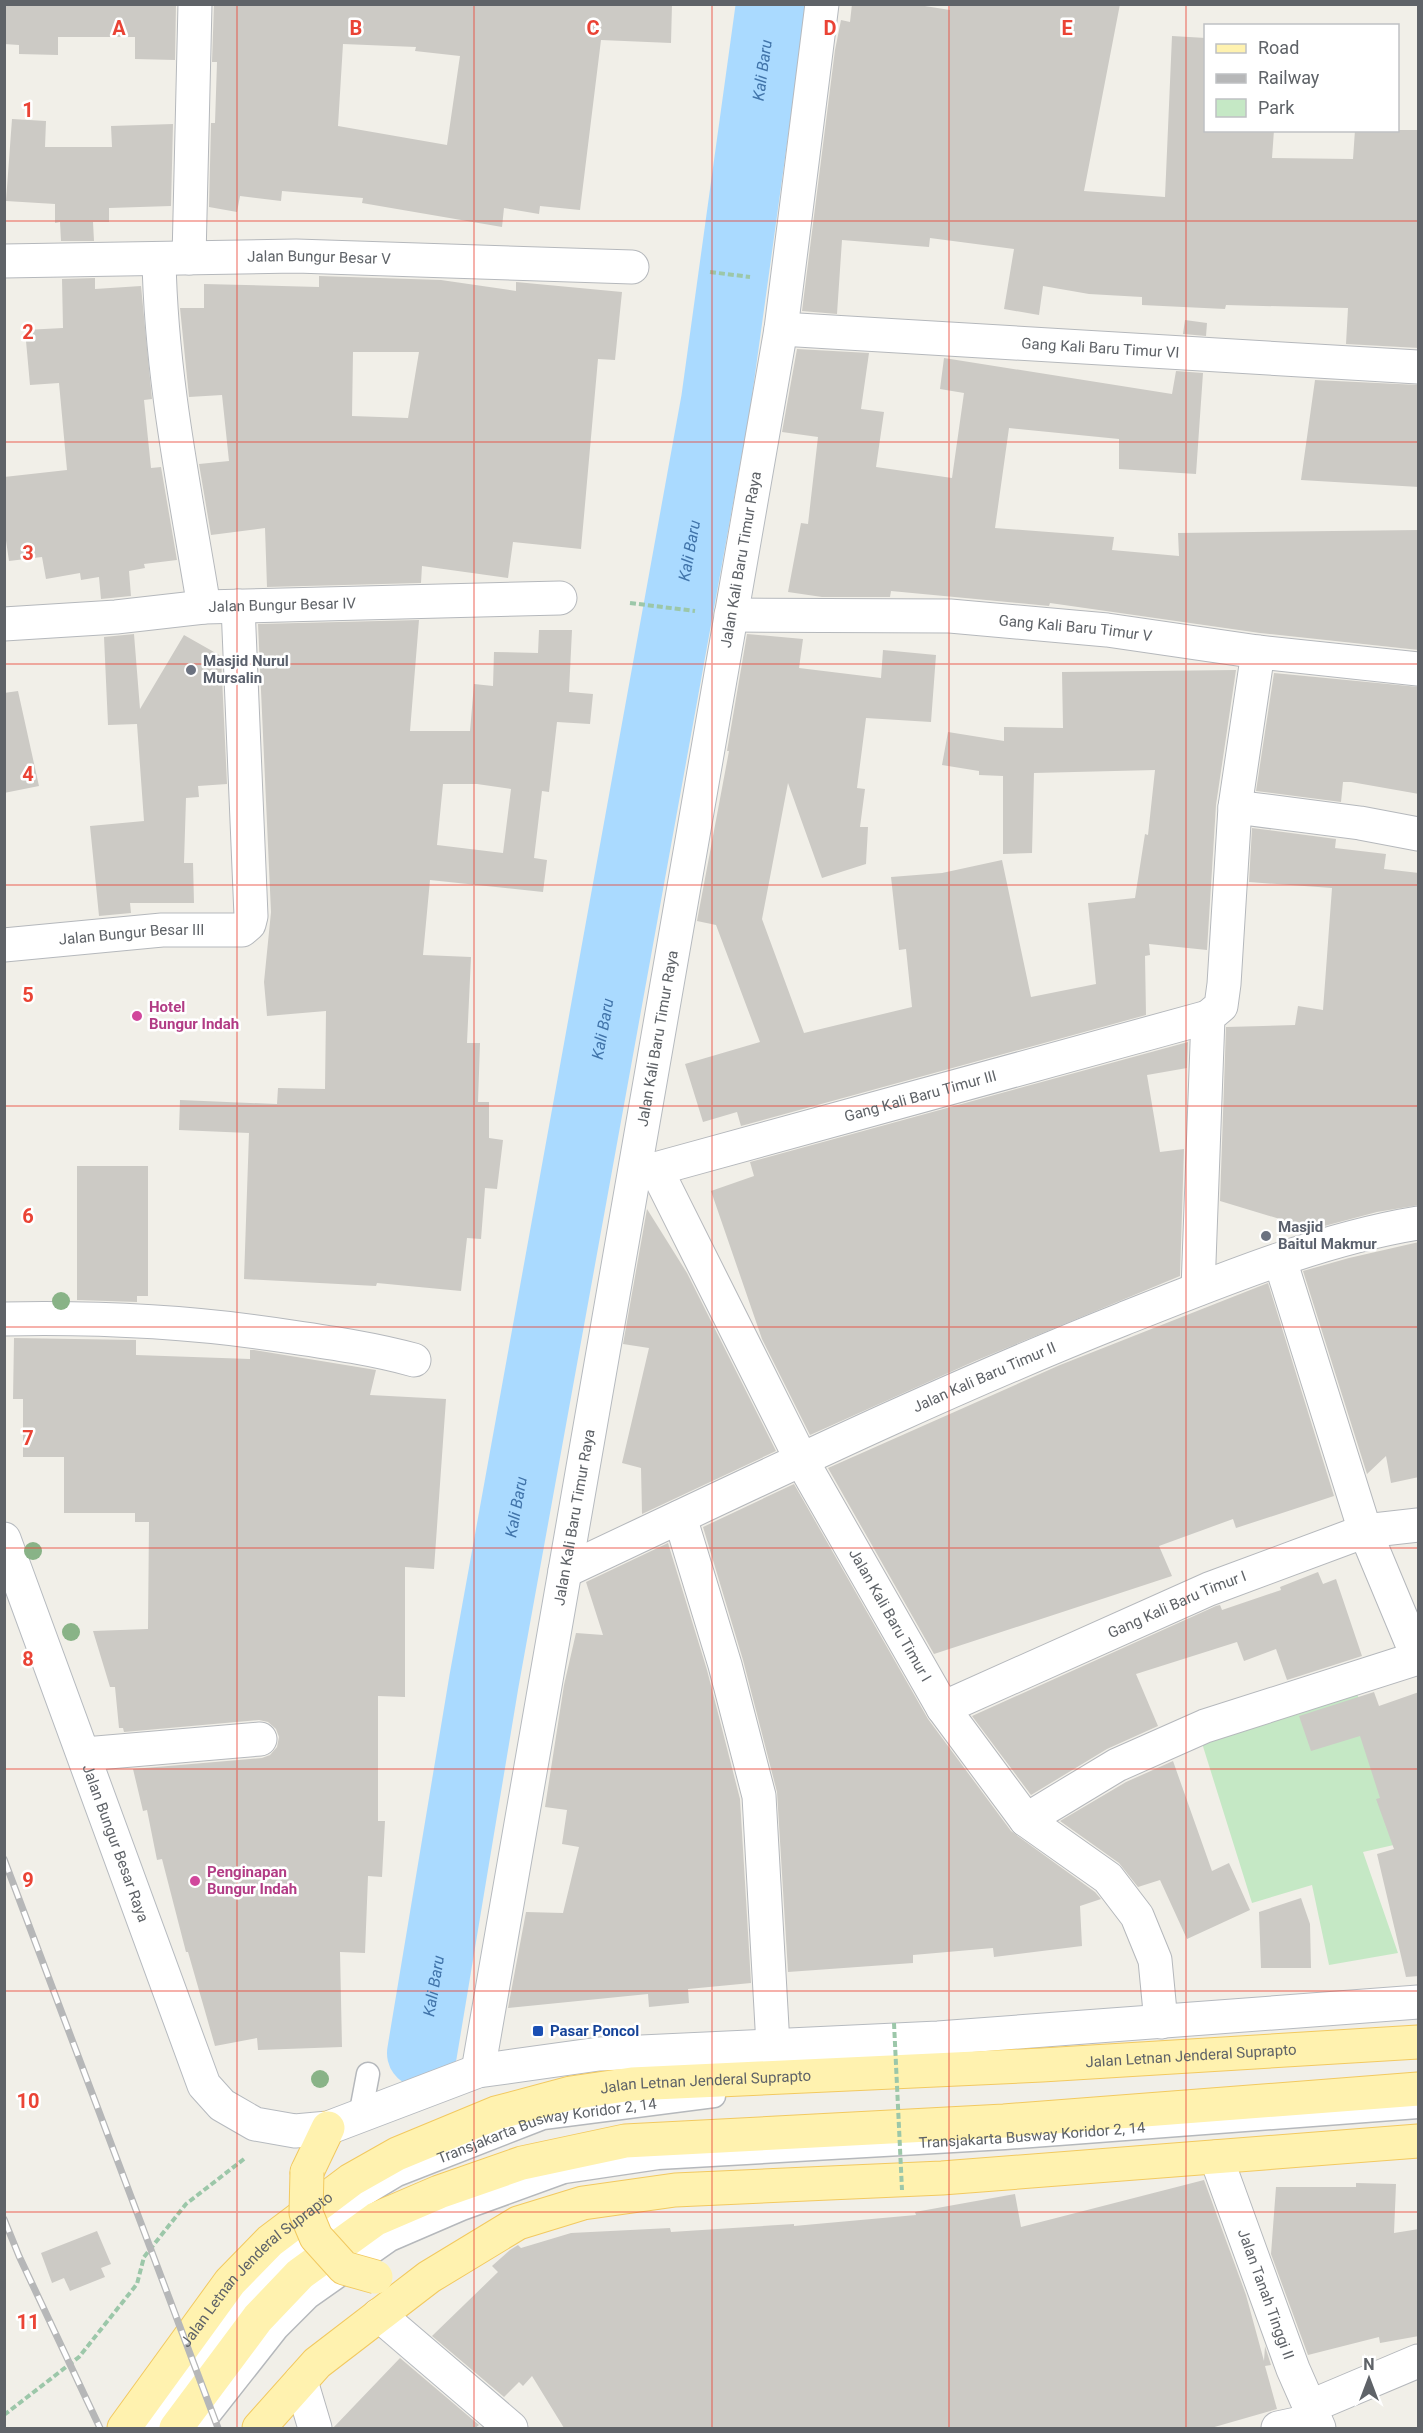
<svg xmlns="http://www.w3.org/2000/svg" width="1423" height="2433" viewBox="0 0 1423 2433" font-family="Roboto,sans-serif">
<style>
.green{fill:#c5e8c5}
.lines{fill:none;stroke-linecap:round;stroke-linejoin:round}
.river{stroke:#aadaff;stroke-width:70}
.building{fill:#cccac5;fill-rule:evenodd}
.lane-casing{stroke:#b5b8bc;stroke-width:25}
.street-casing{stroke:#b5b8bc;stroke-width:35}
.secondary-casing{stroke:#b6babf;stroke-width:35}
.primary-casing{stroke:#f2c960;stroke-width:35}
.path{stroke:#9cc7a9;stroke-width:4;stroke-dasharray:6 3;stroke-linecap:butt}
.lane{stroke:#fff;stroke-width:22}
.street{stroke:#fff;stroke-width:33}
.secondary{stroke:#fff;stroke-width:33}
.primary{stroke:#fff2af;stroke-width:33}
.rail-casing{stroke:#b6b7b8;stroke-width:7}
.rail{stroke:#fff;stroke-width:4.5;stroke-dasharray:14;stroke-linecap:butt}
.primary-bridge-casing{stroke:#f2c960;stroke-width:35;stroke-linecap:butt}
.path-bridge{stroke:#9cc7a9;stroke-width:4;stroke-dasharray:6 3;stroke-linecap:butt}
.primary-bridge{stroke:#fff2af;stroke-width:33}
.tree{fill:#89b387}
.grid{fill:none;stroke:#ea4335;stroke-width:1.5;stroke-opacity:0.55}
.worship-dot{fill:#6b7280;stroke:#fff;stroke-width:2}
.hotel-dot{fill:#d1479c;stroke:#fff;stroke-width:2}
.transit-dot{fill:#1a4fb4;stroke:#fff;stroke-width:2}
.labels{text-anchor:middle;stroke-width:5;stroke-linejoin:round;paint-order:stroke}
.street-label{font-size:15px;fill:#5f6368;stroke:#fff}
.worship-label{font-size:15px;font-weight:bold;fill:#5b616d;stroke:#fff;text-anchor:start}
.hotel-label{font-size:15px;font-weight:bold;fill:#b23c85;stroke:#fff;text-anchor:start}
.transit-label{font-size:15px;font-weight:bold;fill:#164399;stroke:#fff;text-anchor:start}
.water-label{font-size:16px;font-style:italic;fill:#4174aa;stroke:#fff}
.grid-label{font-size:20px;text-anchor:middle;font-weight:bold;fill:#ea4335;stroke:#fff;stroke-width:5;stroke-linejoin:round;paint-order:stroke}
</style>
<rect width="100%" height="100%" fill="#f1efe8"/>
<path class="green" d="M1355 1685 1398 1844 1363 1852 1398 1953 1329 1965 1312 1885 1252 1903 1201 1740Z"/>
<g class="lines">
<path class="river" id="s1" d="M422 2053 484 1681 716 401 771 4"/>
</g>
<path class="building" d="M4 4H176L175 60 135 59V37H58V55L19 54V45L4 44Z
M214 4H672L671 43 601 40 580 210 540 206 539 214 504 208 502 227 362 203 363 198 282 191 281 201 240 196 237 212 209 207 211 123H215L217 62H212ZM343 44 416 47 415 51 460 56 447 145 338 126Z
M852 4H912L950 10V4H1120L1084 191 1165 197 1172 36 1206 38V130H1274L1272 158 1353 159 1355 130H1419V348L1346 344 1348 308 1226 305 1225 309 1142 305V297L1089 294 1043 286 1039 315 1004 309 1014 249 930 238 929 247 842 240 837 314 802 311 835 50 841 20 850 22Z
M12 119 46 121 45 147H112L111 126 173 124 171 206 109 208V222H93L94 241H61L60 222 55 223V204L6 201Z
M319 276 441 280 516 291V282L622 292 615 360 598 359 581 549 513 542 508 578 422 566 421 583 267 587 265 528 211 535 199 464 229 461 222 395 189 397 180 308H204V284L319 287ZM353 352H419L408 418 352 416Z
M95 278V289L141 286 152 399 144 400 151 468 161 467 177 560 144 564 145 568 129 571 131 596 101 599 99 577 81 580 80 573 46 579 42 557 9 561 4 527V477L67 470 59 383 30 385 25 330 63 328 62 279Z
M1185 320 1207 323 1206 336 1183 334Z
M797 349 869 353 861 409 884 412 876 467 952 478 964 393 940 389 944 358 1172 394 1176 371 1203 373 1196 474 1119 469V439L1009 428 995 528 1114 537 1112 550 1179 556 1178 533 1419 530V650L1260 633 1050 603 1049 606 891 591 890 597H822L788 592 801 523 808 524 818 437 782 432Z
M1315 380 1419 385V487L1301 480Z
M419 620 410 731H470L474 684 493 686 494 652 538 653 539 630H572L569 692 593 694 590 724 557 722 549 792 542 791 534 858 547 860 543 892 430 880 423 955 471 957 467 1043H480L478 1102H489V1138L503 1140 497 1189 485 1188 481 1239 467 1238 461 1291 377 1283 376 1286 244 1279 249 1133 179 1130 180 1100 277 1104 278 1088 325 1089 326 1011 267 1016 264 982 271 912 258 624ZM443 784H477L511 789 503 853 437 845Z
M134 634 140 709 184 635 221 656 227 784 198 786 199 797 186 798 184 863H193L194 903H130L131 913 99 916 90 826 144 821 137 724 108 725 104 637Z
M747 634 803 639 799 668 881 678 883 650 936 655 931 722 866 718 857 788 865 789 860 827H868L866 864 822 878 788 783 762 919 804 1033 912 1007 906 949 899 950 891 877 942 873 1002 860 1031 997 1096 984 1088 903 1135 898 1145 834 1148 835 1155 770 1034 773 1032 853 1003 854V776L979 775V771L942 765 948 732 1004 741V727L1063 728 1062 672 1236 670 1216 805 1207 950 1149 944 1150 955 1145 956 1146 1015 741 1126 737 1112 703 1122 685 1064 760 1042 716 925 697 921 729 751H727Z
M1274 673 1419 687V794L1351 782H1343L1341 802 1256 791Z
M18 691 39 786 4 793V693Z
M1252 828 1336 839 1335 848 1386 854 1384 869 1419 873V1205L1377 1212 1313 1229 1220 1201 1226 1027 1295 1025 1298 1006 1323 1010 1332 888 1249 882Z
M1188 1042 1187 1068 1147 1075 1160 1152 1184 1149 1180 1276 975 1361 810 1435 762 1339 711 1191 754 1176 750 1162Z
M77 1166H148V1296H137V1302L77 1300Z
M647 1209 687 1273 776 1451 642 1514 641 1468 622 1463 649 1348 623 1344Z
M1419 1242V1477L1391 1483 1386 1456 1367 1474 1303 1271 1349 1258Z
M1268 1283 1334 1496 1236 1528 1233 1519 1159 1546 1172 1576 934 1654 828 1468 1060 1365Z
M14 1338 136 1340V1355L250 1359V1350H254L376 1370 370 1395 446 1399 434 1569 405 1567V1697L378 1696V1821H385L382 1877 368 1876 365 1953 340 1952 342 2047 258 2050 257 2038 215 2046 188 1952H186L162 1859 157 1860 147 1810 143 1811 133 1769 262 1758 270 1755 277 1747 279 1737 276 1729 268 1722 259 1720 124 1732 123 1728H119L115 1687H110L93 1631 148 1629 149 1522H135V1513H64V1457H23V1399H13Z
M794 1484 928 1719 1011 1831 1095 1892 1101 1899 1080 1906 1082 1946 994 1957 993 1948 913 1955V1963L788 1972 777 1792 743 1660 703 1527Z
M668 1543 707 1670 740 1799 751 1983 688 1989 689 2003 649 2007 648 1994 508 2008 526 1912 563 1913 579 1847 562 1844 567 1810 545 1807 564 1685 576 1633 603 1635 586 1582Z
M1318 1572 1323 1584 1336 1579 1362 1656 1287 1680 1276 1649 1244 1661 1237 1642 1136 1674 1158 1726 1107 1749 1031 1795 972 1716 1216 1606 1220 1605 1222 1610 1281 1590 1280 1587Z
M1374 1692 1379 1706 1419 1692V1976L1406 1977 1377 1854 1394 1849 1376 1799 1380 1798 1360 1736 1311 1751 1299 1716Z
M1173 1761 1212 1871 1229 1863 1250 1910 1187 1939 1160 1880 1138 1887 1119 1863 1060 1821 1126 1782Z
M1301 1898 1310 1924 1311 1968H1261L1259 1912Z
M1204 2180 1246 2295 1264 2361 1265 2346 1271 2365 1265 2366 1277 2409 1211 2428H564L532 2376 523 2386 519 2382 504 2397 432 2336 498 2272 492 2266 510 2250 518 2245 521 2248 571 2233 670 2228 671 2232 794 2224V2226L916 2215 915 2212 1015 2194 1021 2227Z
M1356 2183 1396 2184 1394 2233 1419 2229V2336L1380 2343 1379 2337 1308 2355 1271 2254 1276 2187H1356Z
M97 2231 111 2264 101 2268 105 2277 70 2291 64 2278 52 2283 41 2253Z
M400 2358 479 2425 475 2428H333Z"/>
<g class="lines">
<defs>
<g id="lane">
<path d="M360 2116 368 2074"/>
<path id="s2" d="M148 2428 244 2299 282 2260 362 2196 397 2175 543 2118 714 2096"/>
<path id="s3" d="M199 2428 277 2329 309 2297 390 2240 462 2209 564 2172 658 2158 1005 2138 1418 2107"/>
</g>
<g id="street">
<path d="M189 258 195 4"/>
<path d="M159 259C161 376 185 491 204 607"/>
<path id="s4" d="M4 261 296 256 632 267"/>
<path id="s5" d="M781 329 1418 367"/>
<path id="s6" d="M731 615 950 616 1107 630 1258 652 1418 669"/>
<path id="s7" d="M4 624 116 617 204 607 560 598"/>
<path d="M1235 807 1360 823 1418 834"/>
<path id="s8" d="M4 945 162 930H242L249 924 251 916 238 606"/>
<path id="s9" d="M656 1169 802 1461 943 1708 1026 1820 1108 1878 1137 1916 1155 1960 1161 2022"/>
<path id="s10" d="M637 1174 1208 1017"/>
<path d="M1280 1260 1365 1531 1418 1658"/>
<path d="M1198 1289 1208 1017 1221 1006 1224 984 1235 807 1258 652"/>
<path d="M4 1319C101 1317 197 1322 292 1337 333 1343 374 1349 414 1360"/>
<path d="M680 1517 725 1665 759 1796 773 2045"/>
<path id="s11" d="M565 1571C750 1484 934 1394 1123 1319 1216 1282 1320 1239 1418 1223"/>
<path id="s12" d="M943 1708 1209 1589 1365 1531 1418 1525"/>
<path d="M85 1754 260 1739"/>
<path d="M1026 1820 1117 1765 1205 1726 1418 1658"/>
<path id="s13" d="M1216 2157 1293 2369 1319 2428"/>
<path d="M301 2381 315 2428"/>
<path d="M1309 2407 1418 2361"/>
<path d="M1278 2428 1315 2420"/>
</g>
<g id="secondary">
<path id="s14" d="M4 1539 204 2085 222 2105 255 2124 295 2131 328 2128 478 2071 599 2054 938 2038 1418 2002"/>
<path id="s15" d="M478 2071 781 329 822 4"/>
<path d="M379 2315 511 2428"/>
</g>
<g id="primary">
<path d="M307 2172 328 2128"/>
<path id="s16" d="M124 2428 230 2282 270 2241 351 2180 397 2154 496 2113 571 2093 632 2084 1042 2065 1418 2042"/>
<path d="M176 2428 258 2318 300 2274 376 2219 439 2192 522 2163 625 2141 1004 2121 1418 2089"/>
<path d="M259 2428 317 2363 429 2277 518 2223 583 2203 675 2190 942 2178 1418 2141"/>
</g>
</defs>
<use href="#lane" class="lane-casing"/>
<use href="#street" class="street-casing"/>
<use href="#secondary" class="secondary-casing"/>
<use href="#primary" class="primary-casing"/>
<path class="path" d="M710 272 750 277
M630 603 695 611
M4 2415 79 2357 137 2284 144 2257 186 2204 244 2159"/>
<use href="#lane" class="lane"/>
<use href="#street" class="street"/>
<use href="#secondary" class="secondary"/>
<use href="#primary" class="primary"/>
<defs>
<path id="rail" d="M4 1859 218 2428
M4 2219 19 2256 100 2428"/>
</defs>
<use href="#rail" class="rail-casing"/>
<use href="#rail" class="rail"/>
<defs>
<path id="primary-bridge" d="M307 2172 306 2213 316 2237 344 2268 376 2277"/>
</defs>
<use href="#primary-bridge" class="primary-bridge-casing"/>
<path class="path-bridge" d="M894 2023 902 2190"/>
<use href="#primary-bridge" class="primary-bridge"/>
</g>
<g class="tree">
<circle cx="61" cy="1301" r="9"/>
<circle cx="33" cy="1551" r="9"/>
<circle cx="71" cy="1632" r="9"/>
<circle cx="320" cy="2079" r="9"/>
</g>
<path class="grid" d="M237 4V2428M474 4V2428M712 4V2428M949 4V2428M1186 4V2428M4 221H1418M4 442H1418M4 664H1418M4 885H1418M4 1106H1418M4 1327H1418M4 1548H1418M4 1769H1418M4 1991H1418M4 2212H1418"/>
<g class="worship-dot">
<circle cx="191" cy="670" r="6"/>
<circle cx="1266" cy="1236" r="6"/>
</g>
<g class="hotel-dot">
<circle cx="137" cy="1016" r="6"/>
<circle cx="195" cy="1881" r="6"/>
</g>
<rect class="transit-dot" x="532" y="2025" width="12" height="12" rx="3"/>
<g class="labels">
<g class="street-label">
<text dy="5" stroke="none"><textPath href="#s4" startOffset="315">Jalan Bungur Besar V</textPath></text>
<text dy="5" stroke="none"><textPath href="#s5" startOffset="320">Gang Kali Baru Timur VI</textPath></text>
<text dy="5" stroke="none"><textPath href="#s15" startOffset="1534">Jalan Kali Baru Timur Raya</textPath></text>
<text dy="5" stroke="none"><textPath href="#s7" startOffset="279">Jalan Bungur Besar IV</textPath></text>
<text dy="5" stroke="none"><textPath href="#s6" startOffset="345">Gang Kali Baru Timur V</textPath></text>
<text dy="5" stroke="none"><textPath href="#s8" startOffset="128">Jalan Bungur Besar III</textPath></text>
<text dy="5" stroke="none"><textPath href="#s15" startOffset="1048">Jalan Kali Baru Timur Raya</textPath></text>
<text dy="5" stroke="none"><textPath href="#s10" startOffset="294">Gang Kali Baru Timur III</textPath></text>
<text dy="5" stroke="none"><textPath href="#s11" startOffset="462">Jalan Kali Baru Timur II</textPath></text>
<text dy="5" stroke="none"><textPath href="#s15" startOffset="562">Jalan Kali Baru Timur Raya</textPath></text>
<text dy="5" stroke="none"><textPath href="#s12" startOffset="256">Gang Kali Baru Timur I</textPath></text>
<text dy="5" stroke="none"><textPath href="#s9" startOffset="504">Jalan Kali Baru Timur I</textPath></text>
<text dy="5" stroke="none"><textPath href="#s14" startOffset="324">Jalan Bungur Besar Raya</textPath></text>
<text dy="5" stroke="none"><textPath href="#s16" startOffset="1198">Jalan Letnan Jenderal Suprapto</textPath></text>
<text dy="5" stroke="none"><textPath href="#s16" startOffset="712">Jalan Letnan Jenderal Suprapto</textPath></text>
<text dy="5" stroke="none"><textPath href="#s2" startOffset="516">Transjakarta Busway Koridor 2, 14</textPath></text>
<text dy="5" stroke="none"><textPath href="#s3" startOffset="927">Transjakarta Busway Koridor 2, 14</textPath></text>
<text dy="5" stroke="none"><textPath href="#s16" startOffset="208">Jalan Letnan Jenderal Suprapto</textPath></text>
<text dy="5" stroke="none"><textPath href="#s13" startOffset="146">Jalan Tanah Tinggi II</textPath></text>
</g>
<g class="worship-label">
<text x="203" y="666">Masjid Nurul<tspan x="203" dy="17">Mursalin</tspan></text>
<text x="1278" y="1232">Masjid<tspan x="1278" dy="17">Baitul Makmur</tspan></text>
</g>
<g class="hotel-label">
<text x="149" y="1012">Hotel<tspan x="149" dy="17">Bungur Indah</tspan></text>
<text x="207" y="1877">Penginapan<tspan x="207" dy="17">Bungur Indah</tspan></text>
</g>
<g class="transit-label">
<text x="550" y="2036">Pasar Poncol</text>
</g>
<g class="water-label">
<text dy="6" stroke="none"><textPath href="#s1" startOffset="2012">Kali Baru</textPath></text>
<text dy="6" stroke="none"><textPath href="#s1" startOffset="1526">Kali Baru</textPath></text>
<text dy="6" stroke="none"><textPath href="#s1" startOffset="1040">Kali Baru</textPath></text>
<text dy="6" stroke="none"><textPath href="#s1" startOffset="554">Kali Baru</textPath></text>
<text dy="6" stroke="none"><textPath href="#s1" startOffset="68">Kali Baru</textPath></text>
</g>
</g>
<g class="grid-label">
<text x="119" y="35">A</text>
<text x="356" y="35">B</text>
<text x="593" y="35">C</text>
<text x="830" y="35">D</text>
<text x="1067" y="35">E</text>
<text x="28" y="117">1</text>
<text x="28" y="339">2</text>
<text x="28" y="560">3</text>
<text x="28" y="781">4</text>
<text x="28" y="1002">5</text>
<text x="28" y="1223">6</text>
<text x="28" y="1445">7</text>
<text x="28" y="1666">8</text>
<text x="28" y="1887">9</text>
<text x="28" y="2108">10</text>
<text x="28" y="2329">11</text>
</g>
<rect width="1423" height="2433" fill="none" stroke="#5f6368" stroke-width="12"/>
<rect x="1204" y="24" width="195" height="108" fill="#ffffff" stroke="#bfc1c3" stroke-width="1.5"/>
<rect x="1216" y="44" width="30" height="9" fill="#fff2af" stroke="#bfc1c3" stroke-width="1.5"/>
<text x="1258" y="54" font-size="18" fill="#5f6368">Road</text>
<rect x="1216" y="74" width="30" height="9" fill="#b6b7b8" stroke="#bfc1c3" stroke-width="1.5"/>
<text x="1258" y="84" font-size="18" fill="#5f6368">Railway</text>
<rect x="1216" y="99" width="30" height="18" fill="#c5e8c5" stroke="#bfc1c3" stroke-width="1.5"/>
<text x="1258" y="114" font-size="18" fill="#5f6368">Park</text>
<g transform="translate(1369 2379)" stroke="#ffffff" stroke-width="4.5" paint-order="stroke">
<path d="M0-4.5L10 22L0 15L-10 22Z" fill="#5f6368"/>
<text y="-9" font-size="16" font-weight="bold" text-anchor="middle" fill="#5f6368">N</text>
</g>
</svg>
